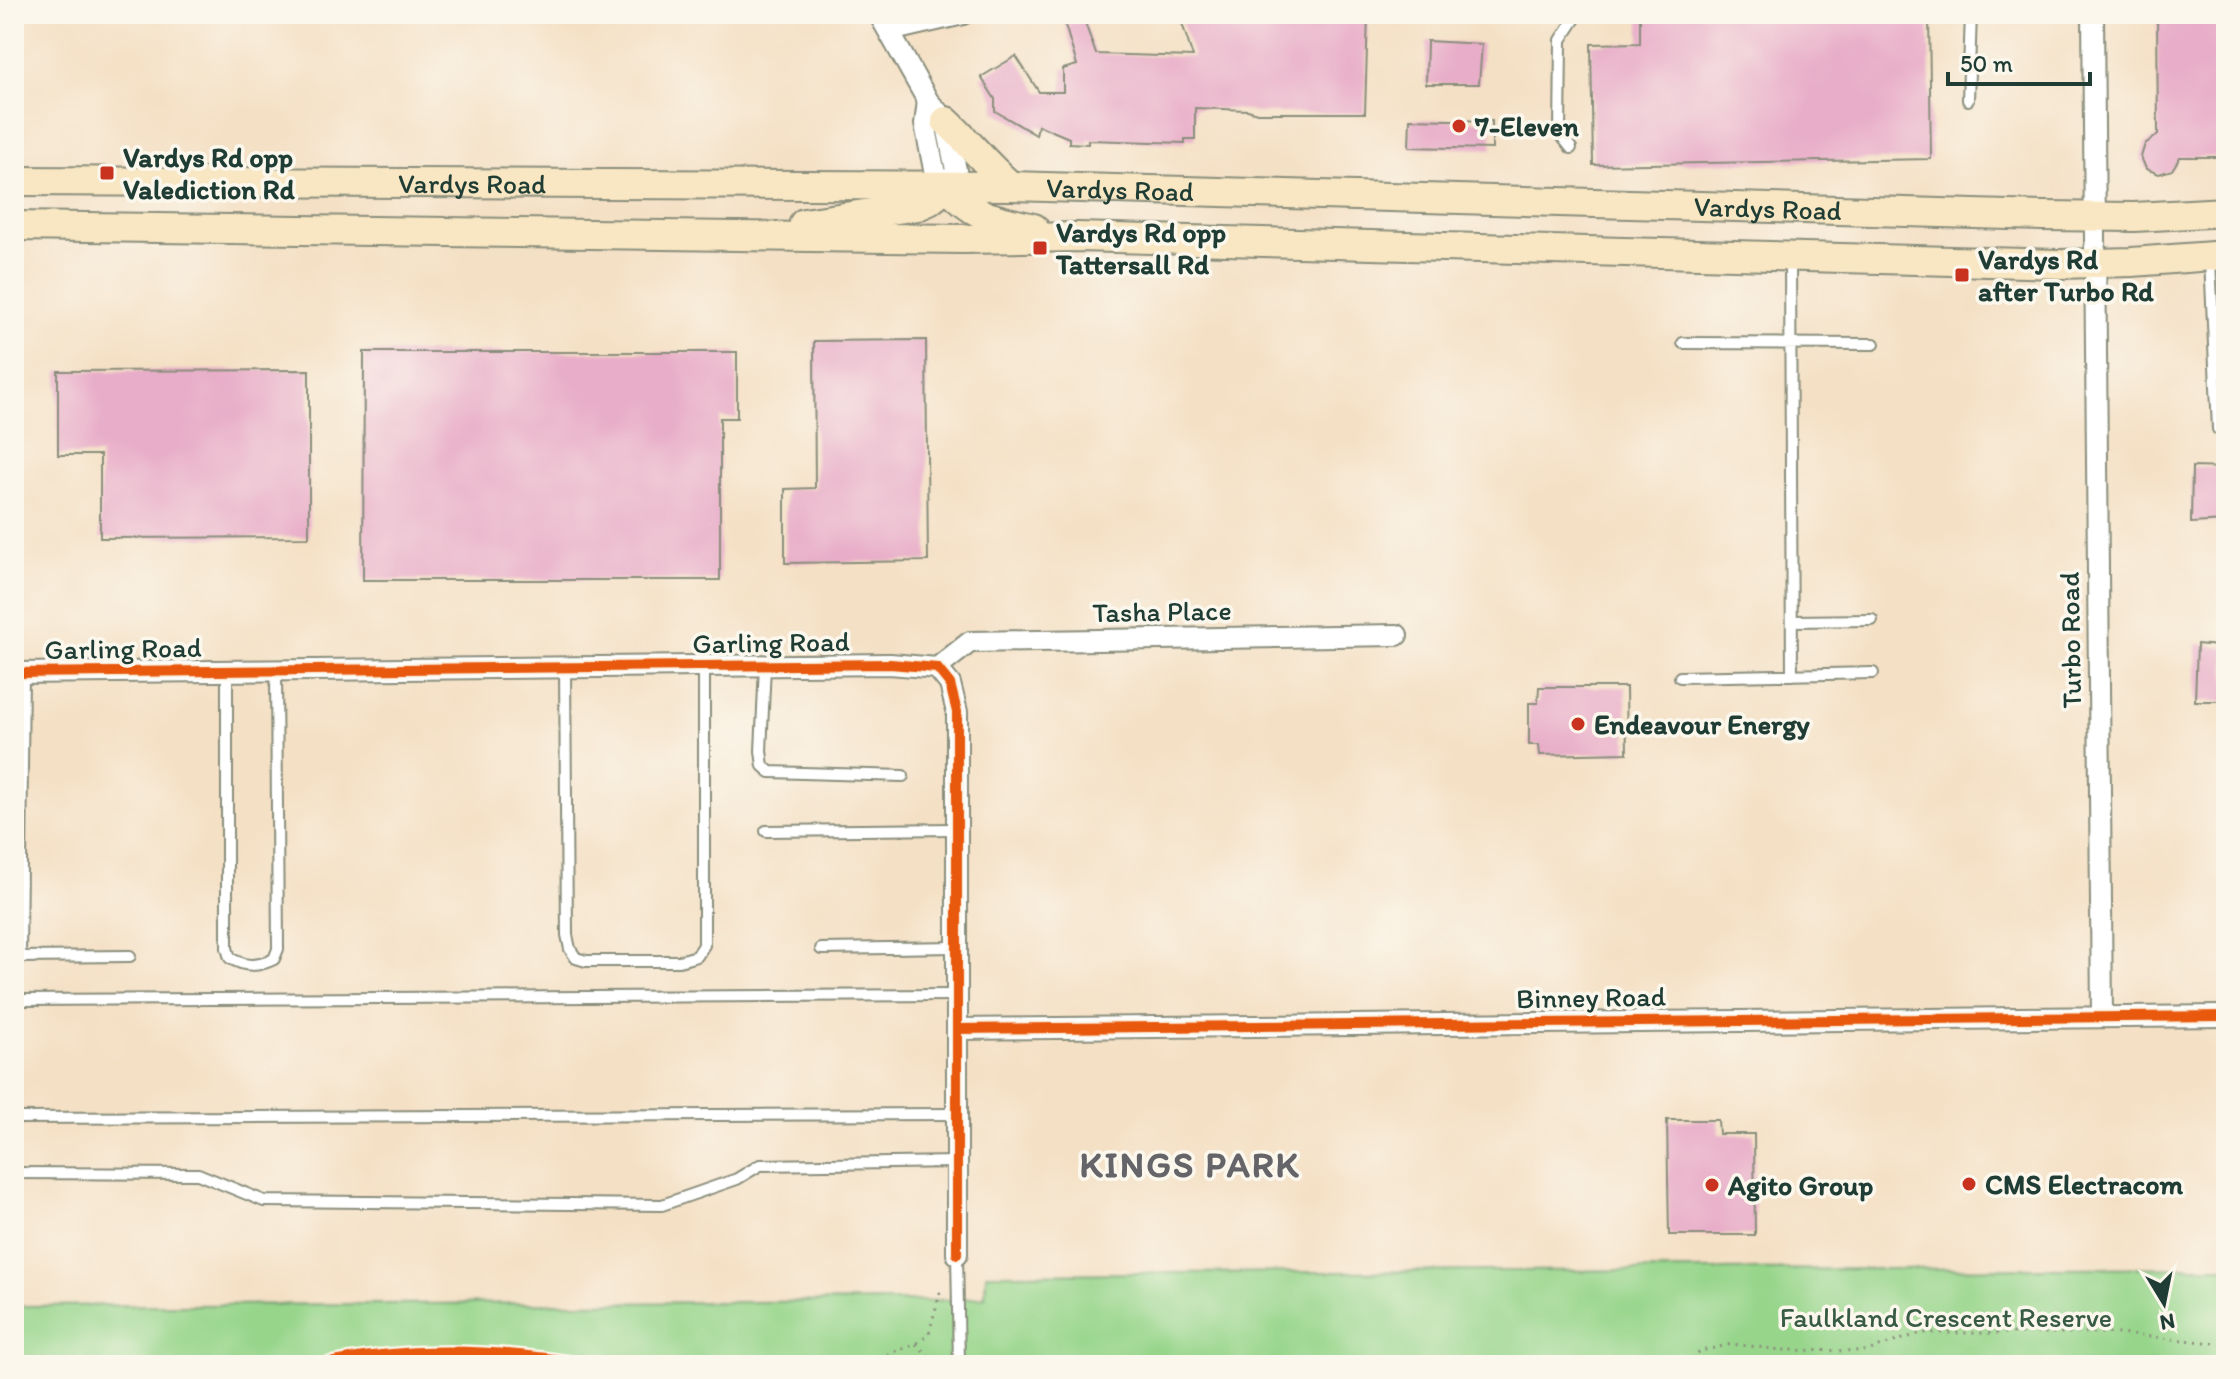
<svg xmlns="http://www.w3.org/2000/svg" width="2240" height="1379" viewBox="0 0 2240 1379" font-family="Itim,sans-serif">
<style>
.green{fill:#97d58b;stroke:#5b8960;stroke-width:2}
.building{fill:#e8adc8}
.lines{fill:none;stroke-linecap:round;stroke-linejoin:round}
.lane-casing{stroke:#8a8e7c;stroke-width:14}
.street-casing{stroke:#8a8e7c;stroke-width:24}
.secondary-casing{stroke:#8a8e7c;stroke-width:32}
.path{stroke:#8a8e7c;stroke-width:3;stroke-dasharray:2 6;stroke-linecap:butt}
.lane{stroke:#fff;stroke-width:10}
.street{stroke:#fff;stroke-width:20}
.secondary{stroke:#f9e7c3;stroke-width:28}
.cycleway-casing{stroke:#fbf7ec;stroke-width:15}
.cycleway{stroke:#e8590c;stroke-width:10}
.poi-dot{fill:#c8321e;stroke:#fbf7ec;stroke-width:3}
.labels{text-anchor:middle;stroke-width:7;stroke-linejoin:round;paint-order:stroke}
.poi-label{font-size:28px;font-weight:bold;fill:#1f3d34;stroke:#fbf7ec;text-anchor:start}
.street-label{font-size:28px;fill:#1f3d34;stroke:#fbf7ec}
.park-label{font-size:28px;fill:#375b45;stroke:#fbf7ec}
.district-label{font-size:36px;font-weight:bold;letter-spacing:2px;fill:#656468;stroke:#fbf7ec}
</style>
<rect width="100%" height="100%" fill="#fbf7ec"/>
<filter id="ink" filterUnits="userSpaceOnUse"><feTurbulence type="fractalNoise" baseFrequency=".0125" numOctaves="2"/><feDisplacementMap in="SourceGraphic" scale="16" xChannelSelector="R" yChannelSelector="G"/><feConvolveMatrix kernelMatrix="1 2 1 2 8 2 1 2 1" color-interpolation-filters="sRGB"/></filter>
<filter id="wash" filterUnits="userSpaceOnUse"><feTurbulence type="fractalNoise" baseFrequency=".006" numOctaves="4" result="noise"/><feDisplacementMap in="SourceGraphic" scale="32" xChannelSelector="R" yChannelSelector="G"/><feGaussianBlur stdDeviation="1.8" result="paint"/><feColorMatrix in="noise" values="0 0 0 0 0 0 0 0 0 0 0 0 0 0 0 0 0 1.4 0 .05"/><feComposite in="paint" operator="in"/></filter>
<g filter="url(#wash)">
<rect width="100%" height="100%" fill="#f4e0c5"/>
<path class="green" d="M2226 1267V1364L14 1365V1306L929 1301 985 1297 986 1274Z"/>
<g id="blocks">
<path class="building" d="M1179 14H1368L1365 113H1257L1248 110 1195 108V139H1185V143L1088 140V144L1069 143V138L1038 125 1036 135 995 111V99L981 77 1016 56 1039 92H1063V69L1077 65 1065 25 1084 20 1096 54 1193 57Z
M1640 14H1929L1931 159 1593 165 1591 44 1640 43Z
M2157 14H2226V157H2180L2172 170 2159 174 2146 169 2141 157 2145 144 2158 135Z
M1427 41 1482 44 1479 84H1426Z
M1410 119 1492 121V149L1409 147Z
M926 340 928 561 785 563V489L815 488 814 341Z
M364 352H737V418H720V580H363Z
M309 370V537L100 538V455H58V371Z
M2192 467 2226 468V521L2191 523Z
M2197 644 2226 647V701H2195Z
M1539 687H1626L1627 753 1540 755 1539 745H1529V703H1538Z
M1667 1120H1718L1719 1134H1754L1755 1235H1669Z"/>
</g>
</g>
<g filter="url(#ink)">
<use href="#blocks" fill-opacity="0" stroke="#8a8e7c" stroke-width="2"/>
<g class="lines">
<defs>
<path id="lane" d="M1968 100 1971 14
M1571 148 1560 134 1561 40 1578 14
M1790 259 1792 675
M2210 260 2218 429
M1683 343 1874 344
M1792 621 1872 620
M765 666 761 751 763 766 770 772 903 776
M565 668 567 935 570 949 576 958 586 961H679L697 956 704 945V666
M227 671V948L230 958C245 967 258 967 274 959L278 949 276 671
M1680 677 1873 673
M766 831 957 829
M821 949 957 947
M16 957 130 956
M20 957 23 673
M14 1000 957 995
M14 1118 957 1114
M14 1173 198 1174 264 1201 662 1205 737 1179 760 1165 957 1162
M957 1254 959 1365"/>
<path id="street" d="M879 14 928 101 946 121 956 170 948 187 935 174 925 124 928 101
M2093 14 2102 1016
M889 31 963 14
M937 668 970 642 1397 635
M14 673 890 664 937 668 950 684 957 712V1254
M957 1029 2226 1016"/>
<g id="secondary">
<path d="M946 121C969 142 987 166 1011 186"/>
<path id="s1" d="M14 181 1011 186 2043 216 2134 217 2226 212"/>
<path d="M948 187C974 218 996 219 1034 228"/>
<path d="M804 223 918 206 929 201 947 187"/>
<path d="M14 226 962 239 1078 237 2059 264 2132 262 2226 255"/>
</g>
</defs>
<use href="#lane" class="lane-casing"/>
<use href="#street" class="street-casing"/>
<use href="#secondary" class="secondary-casing"/>
<path class="path" d="M916 1344 932 1359 933 1365
M319 1365C408 1345 502 1349 591 1365
M857 1365 916 1344 929 1333 940 1293H942
M1686 1365 1701 1351 1732 1344 1782 1350 1867 1351 1921 1333H2109L2226 1344"/>
<use href="#lane" class="lane"/>
<use href="#street" class="street"/>
<use href="#secondary" class="secondary"/>
<defs>
<path id="cycleway" d="M14 673 890 664 937 668 950 684 957 712V1254
M957 1029 2226 1016
M319 1365C408 1345 502 1349 591 1365"/>
</defs>
<use href="#cycleway" class="cycleway-casing"/>
<use href="#cycleway" class="cycleway"/>
</g>
</g>
<g class="poi-dot">
<circle cx="1459" cy="126" r="8"/>
<rect x="99" y="165" width="16" height="16" rx="4"/>
<rect x="1032" y="240" width="16" height="16" rx="4"/>
<rect x="1954" y="267" width="16" height="16" rx="4"/>
<circle cx="1578" cy="724" r="8"/>
<circle cx="1969" cy="1184" r="8"/>
<circle cx="1712" cy="1185" r="8"/>
</g>
<g class="labels">
<g class="poi-label">
<text x="1475" y="136">7-Eleven</text>
<text x="123" y="167">Vardys Rd opp<tspan x="123" dy="32">Valediction Rd</tspan></text>
<text x="1056" y="242">Vardys Rd opp<tspan x="1056" dy="32">Tattersall Rd</tspan></text>
<text x="1978" y="269">Vardys Rd<tspan x="1978" dy="32">after Turbo Rd</tspan></text>
<text x="1594" y="734">Endeavour Energy</text>
<text x="1985" y="1194">CMS Electracom</text>
<text x="1728" y="1195">Agito Group</text>
</g>
<g class="street-label">
<text dy="10" stroke="none"><textPath href="#s1" startOffset="458">Vardys Road</textPath></text>
<text dy="10" stroke="none"><textPath href="#s1" startOffset="1106">Vardys Road</textPath></text>
<text dy="10" stroke="none"><textPath href="#s1" startOffset="1754">Vardys Road</textPath></text>
<text transform="translate(1162 611) rotate(-1)" y="10">Tasha Place</text>
<text transform="translate(2070 640) rotate(-91)" y="10">Turbo Road</text>
<text transform="translate(771 642) rotate(-1)" y="10">Garling Road</text>
<text transform="translate(123 648) rotate(-1)" y="10">Garling Road</text>
<text transform="translate(1591 997) rotate(-1)" y="10">Binney Road</text>
</g>
<g class="park-label">
<text x="1946" y="1327">Faulkland Crescent Reserve</text>
</g>
<g class="district-label">
<text x="1190" y="1177">KINGS PARK</text>
</g>
</g>
<rect width="2240" height="1379" fill="none" stroke="#fbf7ec" stroke-width="48"/>
<g transform="translate(2164 1303) rotate(170)" stroke="#fbf7ec" stroke-width="6" paint-order="stroke">
<path d="M0-6L14 30L0 20L-14 30Z" fill="#1f3d34"/>
<text y="-12" font-size="22" font-weight="bold" text-anchor="middle" fill="#1f3d34">N</text>
</g>
<path d="M1948 72v12h142v-12" fill="none" stroke="#1f3d34" stroke-width="4"/>
<text x="1960" y="72" font-size="24" fill="#1f3d34" stroke="#fbf7ec" stroke-width="6" paint-order="stroke">50 m</text>
</svg>
